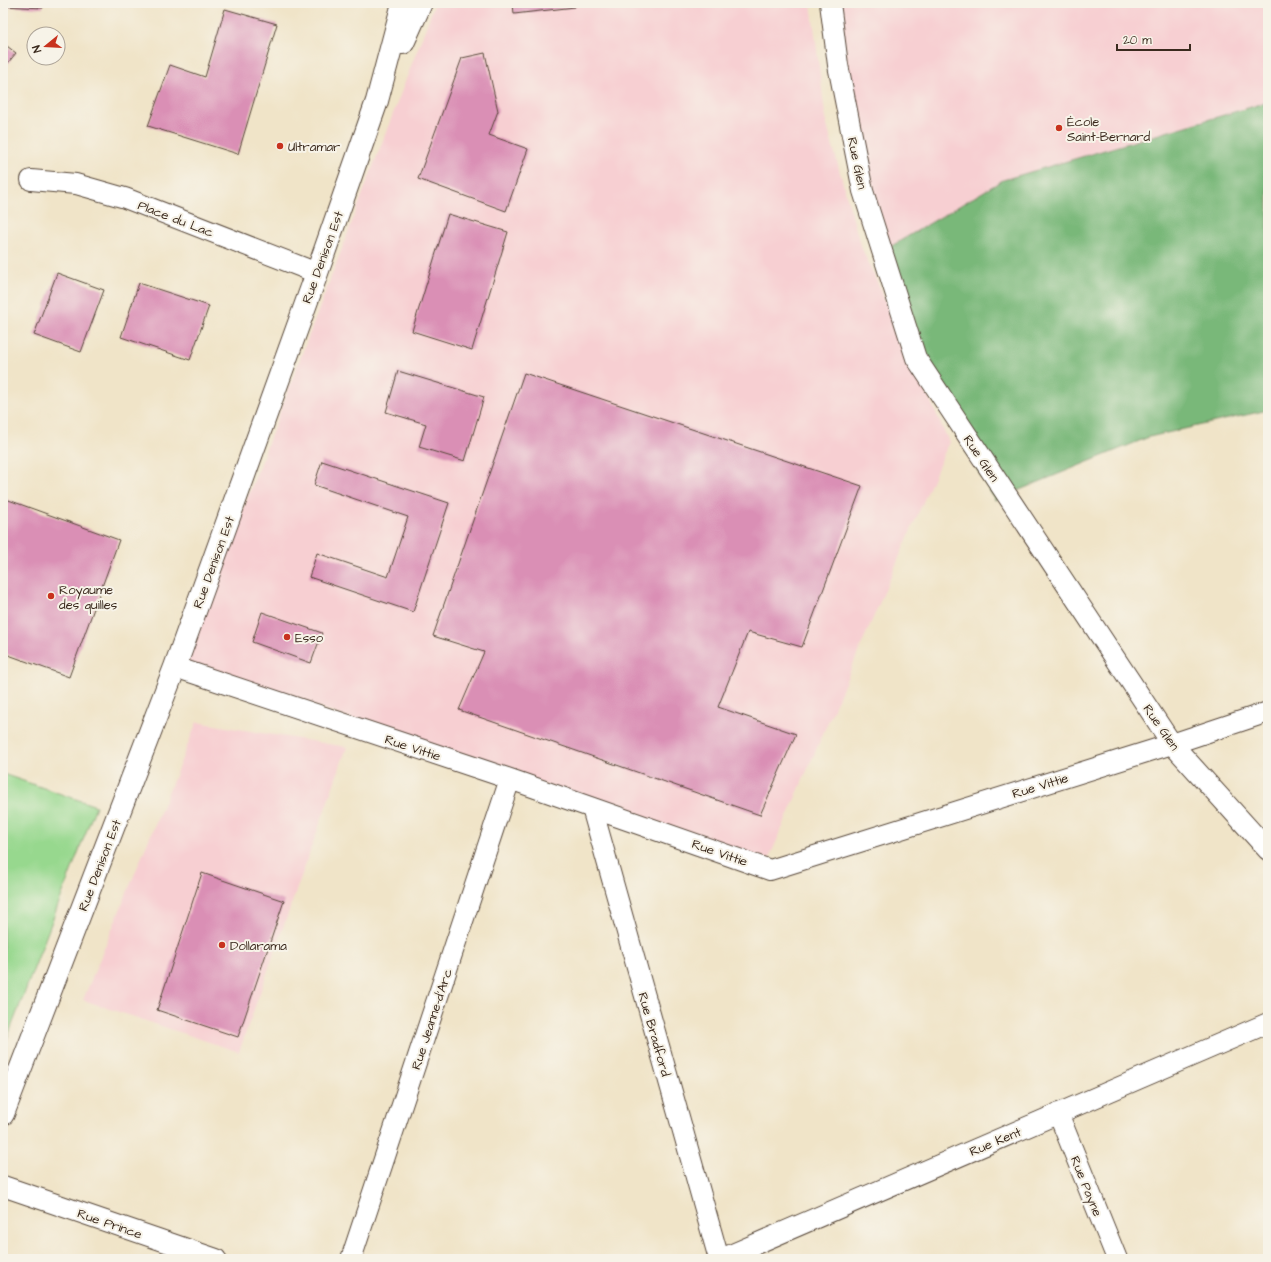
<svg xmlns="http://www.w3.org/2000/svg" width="1271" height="1262" viewBox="0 0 1271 1262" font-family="'Architects Daughter',sans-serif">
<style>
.built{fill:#f7cfd2}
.green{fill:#97d88e;stroke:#698156}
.forest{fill:#79b879;stroke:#5a714c}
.building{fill:#da8fb5}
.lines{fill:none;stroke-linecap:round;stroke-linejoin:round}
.minor-casing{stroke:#564638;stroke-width:22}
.primary-casing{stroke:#564638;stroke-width:24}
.path{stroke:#564638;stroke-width:2.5;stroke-dasharray:1 3;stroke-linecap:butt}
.minor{stroke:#fff;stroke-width:20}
.primary{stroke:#fff;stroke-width:22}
.poi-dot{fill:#c8321e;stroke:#f7f3e8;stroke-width:1.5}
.labels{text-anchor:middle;stroke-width:4;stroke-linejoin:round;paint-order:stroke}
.poi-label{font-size:13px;fill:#3b2a1e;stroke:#f7f3e8;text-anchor:start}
.street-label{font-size:13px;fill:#3b2a1e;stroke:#f7f3e8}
</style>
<rect width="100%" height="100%" fill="#f7f3e8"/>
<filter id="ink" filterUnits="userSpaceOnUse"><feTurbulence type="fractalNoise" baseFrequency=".025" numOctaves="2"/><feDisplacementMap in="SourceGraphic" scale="8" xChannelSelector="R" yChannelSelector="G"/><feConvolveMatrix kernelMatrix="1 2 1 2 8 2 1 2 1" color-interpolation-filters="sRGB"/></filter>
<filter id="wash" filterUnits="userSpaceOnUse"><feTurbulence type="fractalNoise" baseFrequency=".012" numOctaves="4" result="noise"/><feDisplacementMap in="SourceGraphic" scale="16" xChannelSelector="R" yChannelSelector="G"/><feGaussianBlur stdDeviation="0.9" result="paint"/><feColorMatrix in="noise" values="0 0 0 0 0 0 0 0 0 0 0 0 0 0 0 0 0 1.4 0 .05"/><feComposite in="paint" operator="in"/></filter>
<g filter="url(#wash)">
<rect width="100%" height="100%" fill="#f0e4c8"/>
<path class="built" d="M435 3H811L826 122 860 244 949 442 768 861 185 662Z
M830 3H1268V246L916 358 863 191Z
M197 722 347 747 239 1052 83 1000Z"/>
<path class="green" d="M3 774 96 806 3 1049Z"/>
<path class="forest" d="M1268 102V410L1149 437 995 500 954 430 878 254 1003 180Z"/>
<g id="blocks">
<path class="building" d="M3 3H43V8L3 6Z
M513 3H574L575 7 514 14Z
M225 9 277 24 238 154 148 126 170 65 205 77Z
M3 43 16 53 3 69Z
M485 53 498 111 489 135 528 149 506 211 418 179 462 58Z
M448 214 508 232 472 350 412 331Z
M57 273 104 290 81 352 34 335Z
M139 283 209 306 190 360 121 337Z
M398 371 484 397 465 461 419 447 426 424 386 412Z
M524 373 862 486 802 647 748 632 718 707 796 734 760 815 459 710 484 652 433 636Z
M322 461 449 503 413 612 309 577 317 553 388 577 408 517 314 485Z
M3 498 119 540 69 677 3 653Z
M262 612 322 633 311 663 252 642Z
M202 873 284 901 238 1037 157 1010Z"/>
</g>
</g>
<g filter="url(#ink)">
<use href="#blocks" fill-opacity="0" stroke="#564638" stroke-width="1"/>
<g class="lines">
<defs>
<path id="minor" d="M830 3 838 65 863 191 916 358 1172 744 1268 850
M31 180 76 184 125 198 317 273
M175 667 510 779 770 870 1172 744 1268 712
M592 808 719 1259
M1058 1113 1117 1259
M3 1186 216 1259
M351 1259 510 779
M721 1259 1268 1023"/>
<path id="primary" d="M403 43 421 3
M3 1114 175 667 317 273 377 101 403 3"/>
</defs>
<use href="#minor" class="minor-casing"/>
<use href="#primary" class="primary-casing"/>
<path class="path" d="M3 181H9"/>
<use href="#minor" class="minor"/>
<use href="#primary" class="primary"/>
</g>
</g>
<g class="poi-dot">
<circle cx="1059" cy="128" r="4"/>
<circle cx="280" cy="146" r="4"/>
<circle cx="51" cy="596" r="4"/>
<circle cx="287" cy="637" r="4"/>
<circle cx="222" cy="945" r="4"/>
</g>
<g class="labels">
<g class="poi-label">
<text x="1067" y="126">École<tspan x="1067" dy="15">Saint-Bernard</tspan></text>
<text x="288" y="151">Ultramar</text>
<text x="59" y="594">Royaume<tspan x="59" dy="15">des quilles</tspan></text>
<text x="295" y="642">Esso</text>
<text x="230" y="950">Dollarama</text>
</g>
<g class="street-label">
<text transform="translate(858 163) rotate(78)" y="5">Rue Glen</text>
<text transform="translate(176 218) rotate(21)" y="5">Place du Lac</text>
<text transform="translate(322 257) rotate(-70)" y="5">Rue Denison Est</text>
<text transform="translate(982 458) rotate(56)" y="5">Rue Glen</text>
<text transform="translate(213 562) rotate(-70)" y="5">Rue Denison Est</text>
<text transform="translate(1162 727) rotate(55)" y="5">Rue Glen</text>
<text transform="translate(413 747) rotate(18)" y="5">Rue Vittie</text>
<text transform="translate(1040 785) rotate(-17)" y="5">Rue Vittie</text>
<text transform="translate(720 852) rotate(19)" y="5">Rue Vittie</text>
<text transform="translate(99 865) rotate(-69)" y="5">Rue Denison Est</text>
<text transform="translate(431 1019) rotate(-72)" y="5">Rue Jeanne-d'Arc</text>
<text transform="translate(655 1034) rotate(74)" y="5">Rue Bradford</text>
<text transform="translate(995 1141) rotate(-23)" y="5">Rue Kent</text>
<text transform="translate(1087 1186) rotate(68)" y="5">Rue Payne</text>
<text transform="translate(110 1223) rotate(19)" y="5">Rue Prince</text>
</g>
</g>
<rect width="1271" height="1262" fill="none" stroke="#f7f3e8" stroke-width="16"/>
<g transform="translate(46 46) rotate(252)"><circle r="19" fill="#f7f3e8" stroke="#aca397"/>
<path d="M0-3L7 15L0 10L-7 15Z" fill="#c8321e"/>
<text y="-6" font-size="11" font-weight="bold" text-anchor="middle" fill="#3b2a1e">N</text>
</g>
<path d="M1117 44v6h73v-6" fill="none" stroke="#3b2a1e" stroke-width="2"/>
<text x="1123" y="44" font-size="12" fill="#3b2a1e" stroke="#f7f3e8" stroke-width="3" paint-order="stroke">20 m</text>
</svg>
